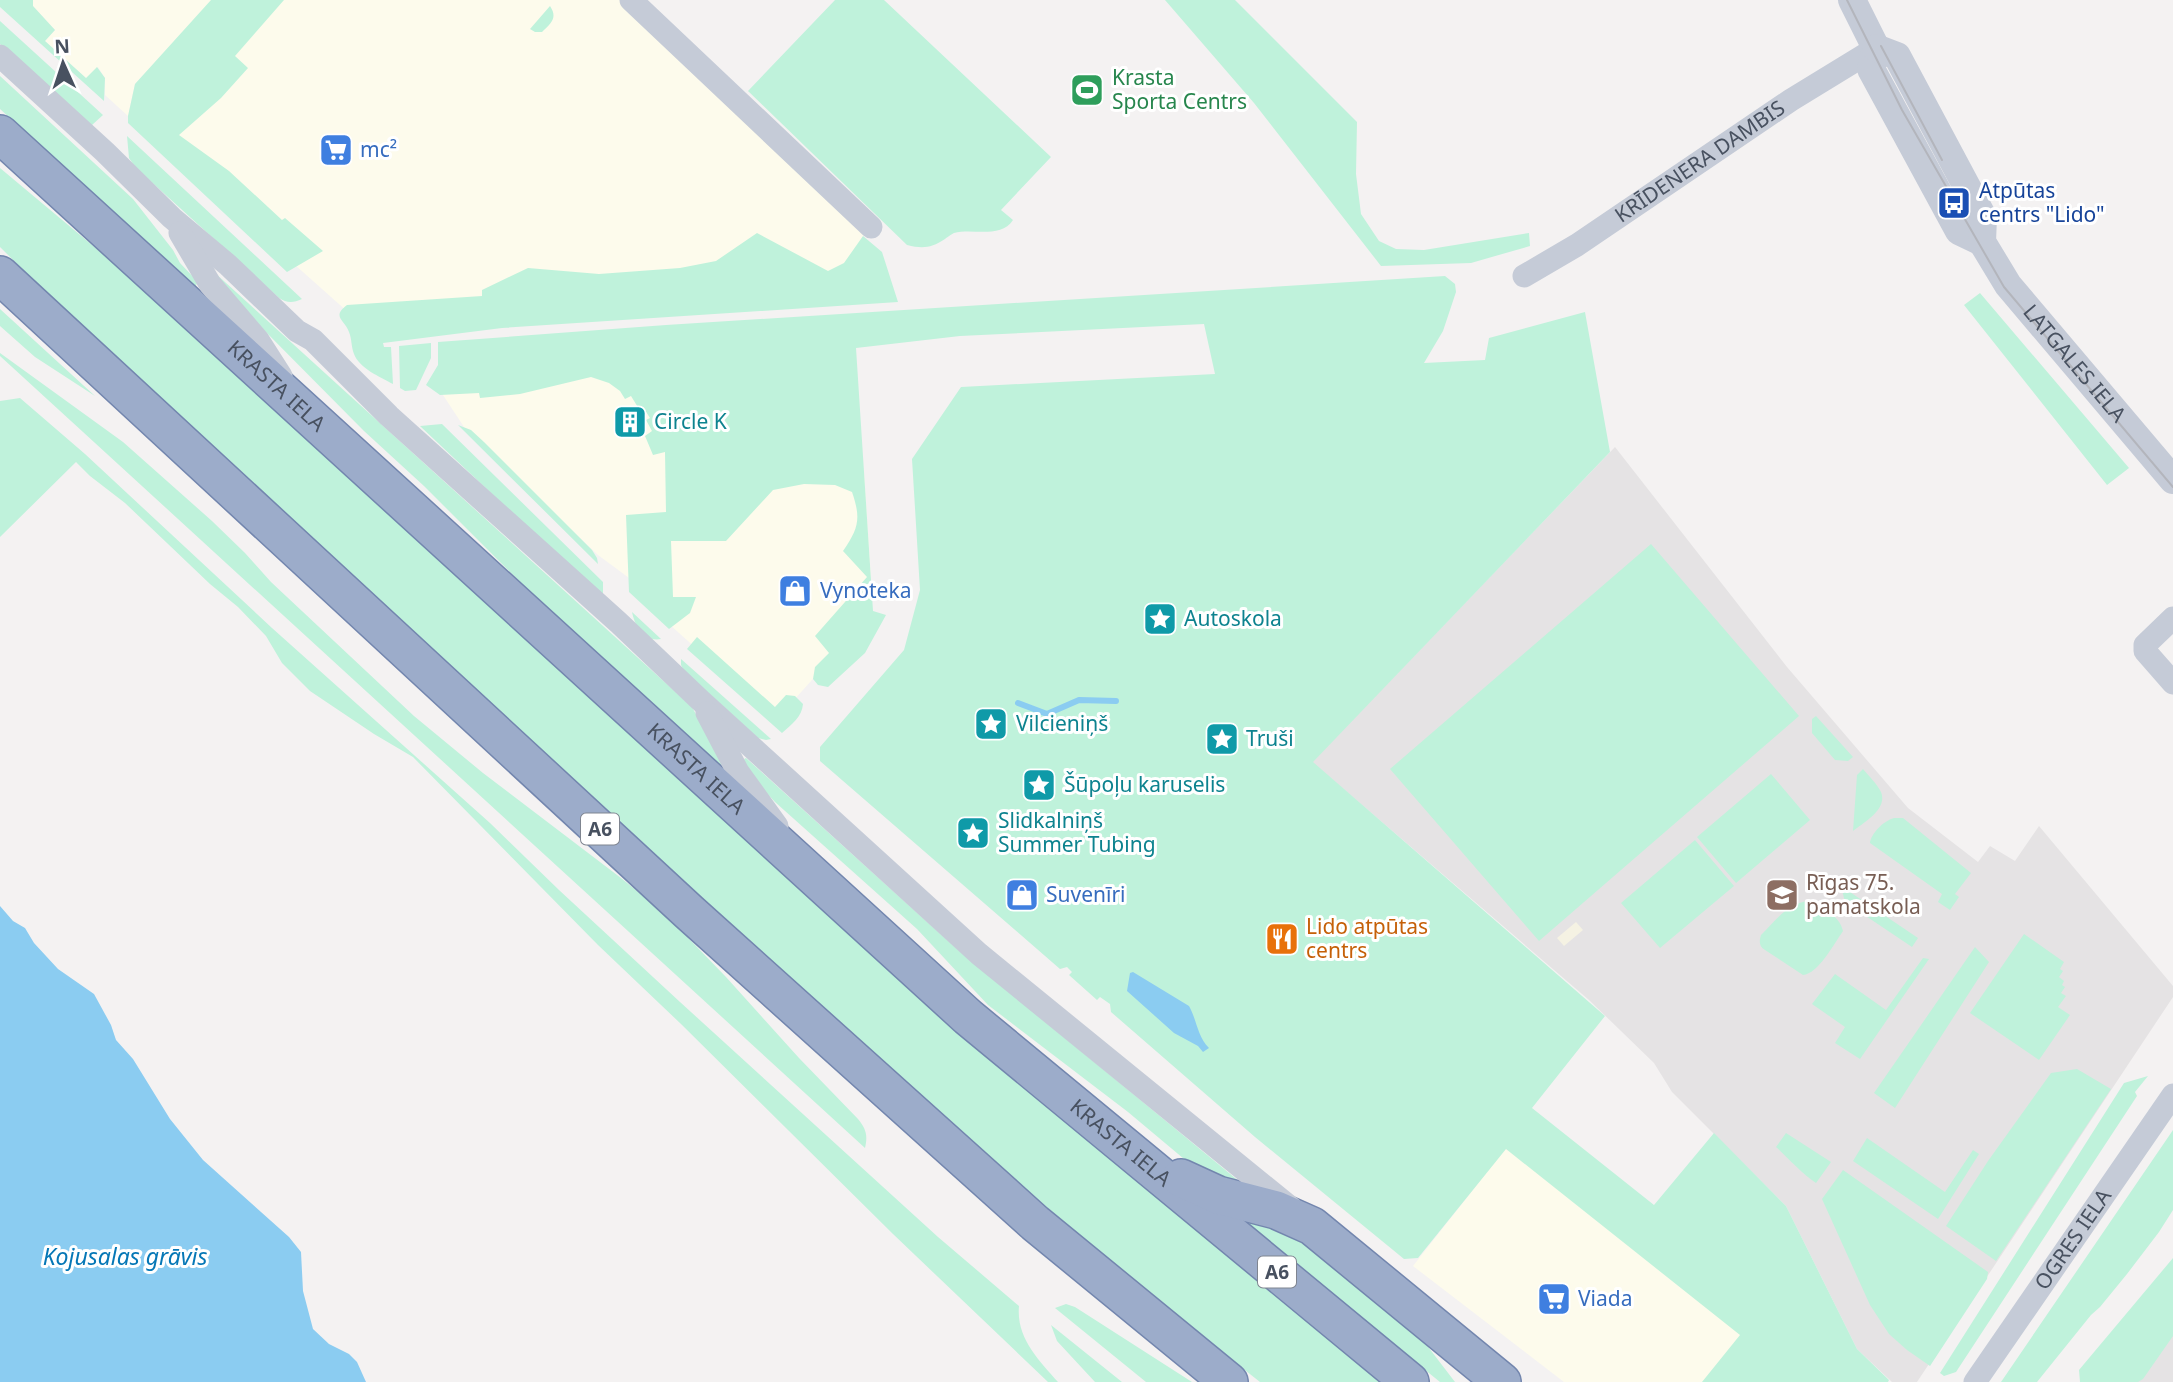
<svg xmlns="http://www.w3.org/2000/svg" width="2173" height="1382" viewBox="0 0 2173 1382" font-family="'Noto Sans',sans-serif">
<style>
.commercial{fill:#fdfbec}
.education{fill:#e5e3e4}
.green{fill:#bff2db}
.sand{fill:#f5f2e3}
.water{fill:#8bccf1}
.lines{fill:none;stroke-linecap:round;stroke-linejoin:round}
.stream{stroke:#8bccf1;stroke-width:6}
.trunk-casing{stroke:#7386ae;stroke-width:40}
.minor{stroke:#c5cbd7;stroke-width:23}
.tertiary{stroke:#c5cbd7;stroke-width:28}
.trunk{stroke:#9cacca;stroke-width:37}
.tram{stroke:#b3b5bc;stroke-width:2}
.labels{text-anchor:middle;stroke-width:6;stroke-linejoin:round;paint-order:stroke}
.shield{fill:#fff;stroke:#7f8590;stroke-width:2}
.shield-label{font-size:19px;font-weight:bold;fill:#485160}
.leisure-label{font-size:21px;fill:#27864d;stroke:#fff;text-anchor:start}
.shop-label{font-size:21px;fill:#366cbe;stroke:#fff;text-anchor:start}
.street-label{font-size:21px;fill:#485160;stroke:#fff}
.transit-label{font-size:21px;fill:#164399;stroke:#fff;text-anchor:start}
.culture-label{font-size:21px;fill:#0d838f;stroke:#fff;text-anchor:start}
.education-label{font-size:21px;fill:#785e54;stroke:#fff;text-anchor:start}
.food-label{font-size:21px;fill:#c56008;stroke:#fff;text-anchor:start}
.water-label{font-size:23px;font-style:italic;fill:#0577b6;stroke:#fff}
</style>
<rect width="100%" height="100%" fill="#f4f2f2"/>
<path class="commercial" d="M33 0H212L135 84 128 116 105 95V78L98 67 87 79 45 41 55 30 33 6Z
M243 0H620L864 231 858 281 349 313 139 126Z
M598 365 768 486 864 473 871 579 835 651 820 671 776 720 669 624 667 606 598 555 466 430 439 389Z
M1506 1148 1741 1335 1703 1382H1564L1413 1266Z"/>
<path class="education" d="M1615 447 1787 667 1908 808 1978 862 1990 846 2015 861 2039 826 2173 986V997L1917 1382H1892L1857 1349 1786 1206 1672 1092 1654 1063 1589 1000 1312 762Z
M2173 1284V1382H2102Z"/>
<path class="green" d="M0 0H33V6L55 30 45 41 86 78 97 67 105 78 104 101 0 7Z
M211 0H284L235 56 248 68 221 98 179 135 229 171 282 220 285 218 323 251 287 272 128 123V116L135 84Z
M835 0H884L1051 157 1001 210 1013 220C1001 239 972 228 954 233 952 234 946 238 945 239 931 248 923 249 907 245L748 91Z
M1165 0H1235L1357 122 1356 174 1361 214 1379 241 1396 249 1424 250 1529 233 1530 246 1471 263 1381 266 1254 103Z
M550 6C558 18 551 23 542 32H535L530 29Z
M0 21 103 115 92 125 86 123 0 44Z
M0 76 133 199 173 250 180 263 198 282 195 287 0 109Z
M127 136 302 299C293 303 287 303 279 298L136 168 129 158Z
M0 168 159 301 469 581 955 1030 1382 1382H1260L1150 1295 1052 1212 780 969 149 395 0 247Z
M757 233 828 271 844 263 863 236 882 252 898 302 502 328 383 343 384 347H391L393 384C380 377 359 368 354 354 351 347 352 339 349 332 345 320 331 317 347 305L482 296V290L528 268 599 274 680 268 716 261Z
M214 272 692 707 726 770 526 588 424 486 364 431 250 316Z
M1445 276 1455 284 1456 292 1443 331 1424 363 1485 360 1489 338 1585 312 1610 452 1313 762 1605 1016 1532 1108 1654 1205 1714 1133 1786 1206 1857 1349 1889 1380 1888 1382H1702L1740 1335 1506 1149 1418 1258 1404 1259 1255 1137 1111 1012 1110 1004 1100 997 1097 1000 1069 975 1072 972 1067 967 1060 969 820 761V747L904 650 920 590 912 459 961 387 1215 374 1204 324 960 336 856 348 873 611 886 615 865 653 828 687 818 685 813 679 815 667 829 653 815 636 867 577 843 551C859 528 861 518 852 492L835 485 804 484 773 490 726 541H671L673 597H696L690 613 669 629 629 592 626 515 666 512 665 452 653 455 645 436 652 431 646 420 650 418 643 407 639 409 631 396 625 399 620 391 609 383 591 377 520 394 480 398 479 393 440 395 426 385 438 365V342L666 325Z
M1980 293 2129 468 2107 485 1964 305Z
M0 309 95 396 35 357 0 326Z
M431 343V358L416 390 405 391 400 388 399 346Z
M0 353 123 442 212 521 245 553 271 582 414 716 483 773 621 878 664 913 726 977 799 1058 858 1119C866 1129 868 1135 865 1148L0 356Z
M20 398 85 454 272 628 490 823 559 890 680 1002 938 1237 1019 1306C1016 1338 1039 1360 1058 1382H1048L893 1234 681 1024 598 945 413 757 374 734 310 691 282 663 266 636 238 607 210 584 125 503 90 476 76 462 0 537V401Z
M442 424 603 582V593L599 595 420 426Z
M458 425 471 430 484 442 592 550 597 558 598 564Z
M1651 544 1799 716 1539 941 1390 769Z
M632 612 661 639C644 642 635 627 632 612Z
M697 637 775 707 786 695 795 696 803 704C802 717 792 724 782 733L687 649Z
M681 659 771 739 766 740 758 738 684 671 681 665Z
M1816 716 1853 757 1848 761 1835 760 1812 733V719Z
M746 758 957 949 1246 1187 1196 1169 1128 1112 988 1005 917 929 775 802C763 789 749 776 744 759Z
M1863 769C1869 776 1877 784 1881 792 1888 809 1864 822 1853 831L1857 775Z
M1771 774 1810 820 1736 883 1697 837Z
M1894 818H1903L1971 873 1955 894 1959 897 1950 910 1938 902 1942 894 1870 843C1871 834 1883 821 1894 818Z
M1695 840 1734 886 1660 948 1621 903Z
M1841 886 1918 938 1912 947 1845 902Z
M1808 901C1822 906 1840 916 1843 931 1834 944 1818 974 1803 975L1765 950C1759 946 1759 942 1761 935 1775 921 1788 903 1808 901Z
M2024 934 2064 962 2060 969 2063 971 2059 977 2064 981 2062 985 2065 987 2061 993 2066 996 2058 1007 2070 1015 2039 1060 1970 1013Z
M1975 947 1989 962 1895 1108 1874 1093Z
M1923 958 1929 959 1860 1059 1835 1043 1845 1027 1812 1004 1835 974 1886 1010Z
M2077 1069 2111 1089 1996 1261 1946 1226 1988 1161 2051 1073Z
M2148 1076 2135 1092 2137 1096 1956 1372 1944 1376 1940 1373 2124 1083Z
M2173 1130V1210L2159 1232 2127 1274 2100 1307 2091 1315 2037 1382H2001Z
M1786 1133 1831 1162 1816 1183C1801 1173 1789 1159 1776 1147Z
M1867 1138 1945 1192 1973 1150 1979 1154 1938 1219 1853 1161Z
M1843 1170 1988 1272 1987 1279 1930 1366 1907 1350 1889 1334 1870 1305 1822 1199Z
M1227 1209 1286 1225 1409 1322 1455 1382H1440Z
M2173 1258V1336L2143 1379 2138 1382H2080L2079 1370Z
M1066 1304 1075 1307 1192 1382H1146L1055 1308Z
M1051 1325 1122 1382H1095L1057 1341Z"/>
<path class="sand" d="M1576 922 1583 930 1564 946 1557 938Z"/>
<path class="water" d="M0 906 13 921 25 928 34 943 58 969 94 994 111 1025 116 1040 133 1059 170 1119 203 1160 289 1237 301 1252 303 1291 313 1329 329 1344 349 1354 357 1362 366 1382H0Z
M1133 972 1189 1006C1197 1020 1197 1036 1209 1048L1203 1052 1198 1046 1174 1033 1127 991 1130 973Z"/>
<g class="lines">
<path class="stream" d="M1018 703 1047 714 1079 700 1116 701"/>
<defs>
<g id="trunk">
<path id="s4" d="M0 134 968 1017 1410 1382"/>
<path d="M0 275 689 912 1035 1223 1229 1382"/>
<path d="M1181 1178 1218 1195 1276 1210 1312 1226 1502 1382"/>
</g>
</defs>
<use href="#trunk" class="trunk-casing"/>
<g class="minor">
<path d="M631 0 871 227"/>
<path d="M0 56 105 152 172 218 228 265 297 331 313 340 389 416 619 623 700 700 979 954 1291 1208"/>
<path d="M180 233 210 284 258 340 281 376"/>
<path id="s1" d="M1524 276 1577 245 1791 100 1876 48"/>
<path d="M2173 618 2145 645V651L2173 683"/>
<path d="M707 713 738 772 777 826"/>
<path id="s2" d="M1975 1382 2173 1095"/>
</g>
<g class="tertiary">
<path d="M1852 0 1876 48 1871 69 1959 231 1982 242"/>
<path id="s3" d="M1876 48 1897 56 1983 217 1982 242 2008 285 2173 480"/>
</g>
<use href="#trunk" class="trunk"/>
<path class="tram" d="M1847 0 1902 110 2004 287 2173 487
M1881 46 1942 160"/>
</g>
<defs>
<symbol id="stadium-square" viewBox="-11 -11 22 22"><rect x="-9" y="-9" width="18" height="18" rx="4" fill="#2e9e5b" stroke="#fff"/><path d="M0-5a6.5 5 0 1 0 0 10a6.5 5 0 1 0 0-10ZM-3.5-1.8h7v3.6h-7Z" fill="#fff"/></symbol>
<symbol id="supermarket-square" viewBox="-11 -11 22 22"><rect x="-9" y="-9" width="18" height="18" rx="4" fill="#3f7fe0" stroke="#fff"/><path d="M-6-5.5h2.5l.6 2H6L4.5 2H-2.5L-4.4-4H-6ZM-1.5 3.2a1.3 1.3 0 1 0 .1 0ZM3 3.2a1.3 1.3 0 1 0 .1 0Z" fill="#fff"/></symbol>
<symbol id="bus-square" viewBox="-11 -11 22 22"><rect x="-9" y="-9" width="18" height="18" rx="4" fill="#1a4fb4" stroke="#fff"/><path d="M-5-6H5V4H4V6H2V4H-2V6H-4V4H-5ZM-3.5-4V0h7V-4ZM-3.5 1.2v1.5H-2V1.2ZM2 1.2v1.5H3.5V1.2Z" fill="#fff"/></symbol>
<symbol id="building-square" viewBox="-11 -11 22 22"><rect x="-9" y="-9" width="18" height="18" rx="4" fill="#0f9aa8" stroke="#fff"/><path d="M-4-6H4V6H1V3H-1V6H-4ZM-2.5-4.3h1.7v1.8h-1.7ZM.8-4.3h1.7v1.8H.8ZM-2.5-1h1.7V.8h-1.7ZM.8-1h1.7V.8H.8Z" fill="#fff"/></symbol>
<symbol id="shop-square" viewBox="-11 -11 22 22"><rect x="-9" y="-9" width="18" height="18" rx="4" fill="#3f7fe0" stroke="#fff"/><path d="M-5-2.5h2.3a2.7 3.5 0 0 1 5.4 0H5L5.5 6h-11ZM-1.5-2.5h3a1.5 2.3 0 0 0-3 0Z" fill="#fff"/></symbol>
<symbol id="sight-square" viewBox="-11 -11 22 22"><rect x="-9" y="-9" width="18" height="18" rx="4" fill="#0f9aa8" stroke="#fff"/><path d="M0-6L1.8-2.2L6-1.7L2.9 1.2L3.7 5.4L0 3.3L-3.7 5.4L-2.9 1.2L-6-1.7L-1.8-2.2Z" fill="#fff"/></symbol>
<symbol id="school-square" viewBox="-11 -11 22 22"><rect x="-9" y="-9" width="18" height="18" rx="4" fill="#8d6e63" stroke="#fff"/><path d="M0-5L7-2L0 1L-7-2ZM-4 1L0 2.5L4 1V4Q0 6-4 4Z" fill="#fff"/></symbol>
<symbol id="restaurant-square" viewBox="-11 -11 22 22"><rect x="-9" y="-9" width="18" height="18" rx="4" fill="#e8710a" stroke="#fff"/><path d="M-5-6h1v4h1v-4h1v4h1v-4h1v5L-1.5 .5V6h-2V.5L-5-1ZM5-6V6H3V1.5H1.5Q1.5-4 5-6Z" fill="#fff"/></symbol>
</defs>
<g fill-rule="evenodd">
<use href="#stadium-square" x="1068" y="71" width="38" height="38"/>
<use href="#supermarket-square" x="317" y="131" width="38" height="38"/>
<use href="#bus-square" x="1935" y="184" width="38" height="38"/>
<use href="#building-square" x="611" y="403" width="38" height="38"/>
<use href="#shop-square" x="776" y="572" width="38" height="38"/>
<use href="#sight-square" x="1141" y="600" width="38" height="38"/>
<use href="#sight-square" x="972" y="705" width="38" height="38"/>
<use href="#sight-square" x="1203" y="720" width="38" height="38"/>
<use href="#sight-square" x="1020" y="766" width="38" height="38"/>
<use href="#sight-square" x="954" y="814" width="38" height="38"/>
<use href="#shop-square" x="1003" y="876" width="38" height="38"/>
<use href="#school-square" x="1763" y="876" width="38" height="38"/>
<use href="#restaurant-square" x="1263" y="920" width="38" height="38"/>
<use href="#supermarket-square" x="1535" y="1280" width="38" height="38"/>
</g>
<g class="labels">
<g class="shield">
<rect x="581" y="813.5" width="38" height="31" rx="5"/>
<rect x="1258" y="1256.5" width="38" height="31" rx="5"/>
</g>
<g class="shield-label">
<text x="600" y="836">A6</text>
<text x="1277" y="1279">A6</text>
</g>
<g class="leisure-label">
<text x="1112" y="85">Krasta<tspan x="1112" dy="24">Sporta Centrs</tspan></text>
</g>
<g class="shop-label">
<text x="360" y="157">mc²</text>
<text x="820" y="598">Vynoteka</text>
<text x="1046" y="902">Suvenīri</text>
<text x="1578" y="1306">Viada</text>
</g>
<g class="street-label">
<text dy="7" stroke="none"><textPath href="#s1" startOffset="210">KRĪDENERA DAMBIS</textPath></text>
<text dy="7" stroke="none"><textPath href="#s3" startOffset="383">LATGALES IELA</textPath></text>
<text dy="7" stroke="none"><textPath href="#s4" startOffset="374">KRASTA IELA</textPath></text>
<text dy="7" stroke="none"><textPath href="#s4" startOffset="942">KRASTA IELA</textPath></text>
<text dy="7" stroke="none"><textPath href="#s4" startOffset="1508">KRASTA IELA</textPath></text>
<text dy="7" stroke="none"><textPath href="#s2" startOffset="173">OGRES IELA</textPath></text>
</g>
<g class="transit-label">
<text x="1979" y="198">Atpūtas<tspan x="1979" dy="24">centrs "Lido"</tspan></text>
</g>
<g class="culture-label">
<text x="654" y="429">Circle K</text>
<text x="1184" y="626">Autoskola</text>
<text x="1016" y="731">Vilcieniņš</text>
<text x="1246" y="746">Truši</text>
<text x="1064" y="792">Šūpoļu karuselis</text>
<text x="998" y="828">Slidkalniņš<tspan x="998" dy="24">Summer Tubing</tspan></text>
</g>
<g class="education-label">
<text x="1806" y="890">Rīgas 75.<tspan x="1806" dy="24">pamatskola</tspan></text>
</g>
<g class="food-label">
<text x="1306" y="934">Lido atpūtas<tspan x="1306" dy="24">centrs</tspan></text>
</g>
<g class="water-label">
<text x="125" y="1265">Kojusalas grāvis</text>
</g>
</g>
<g transform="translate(63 63) rotate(357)" stroke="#ffffff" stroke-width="5" paint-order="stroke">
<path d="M0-5L12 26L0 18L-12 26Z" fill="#485160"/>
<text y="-10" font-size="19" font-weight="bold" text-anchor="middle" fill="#485160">N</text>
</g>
</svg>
